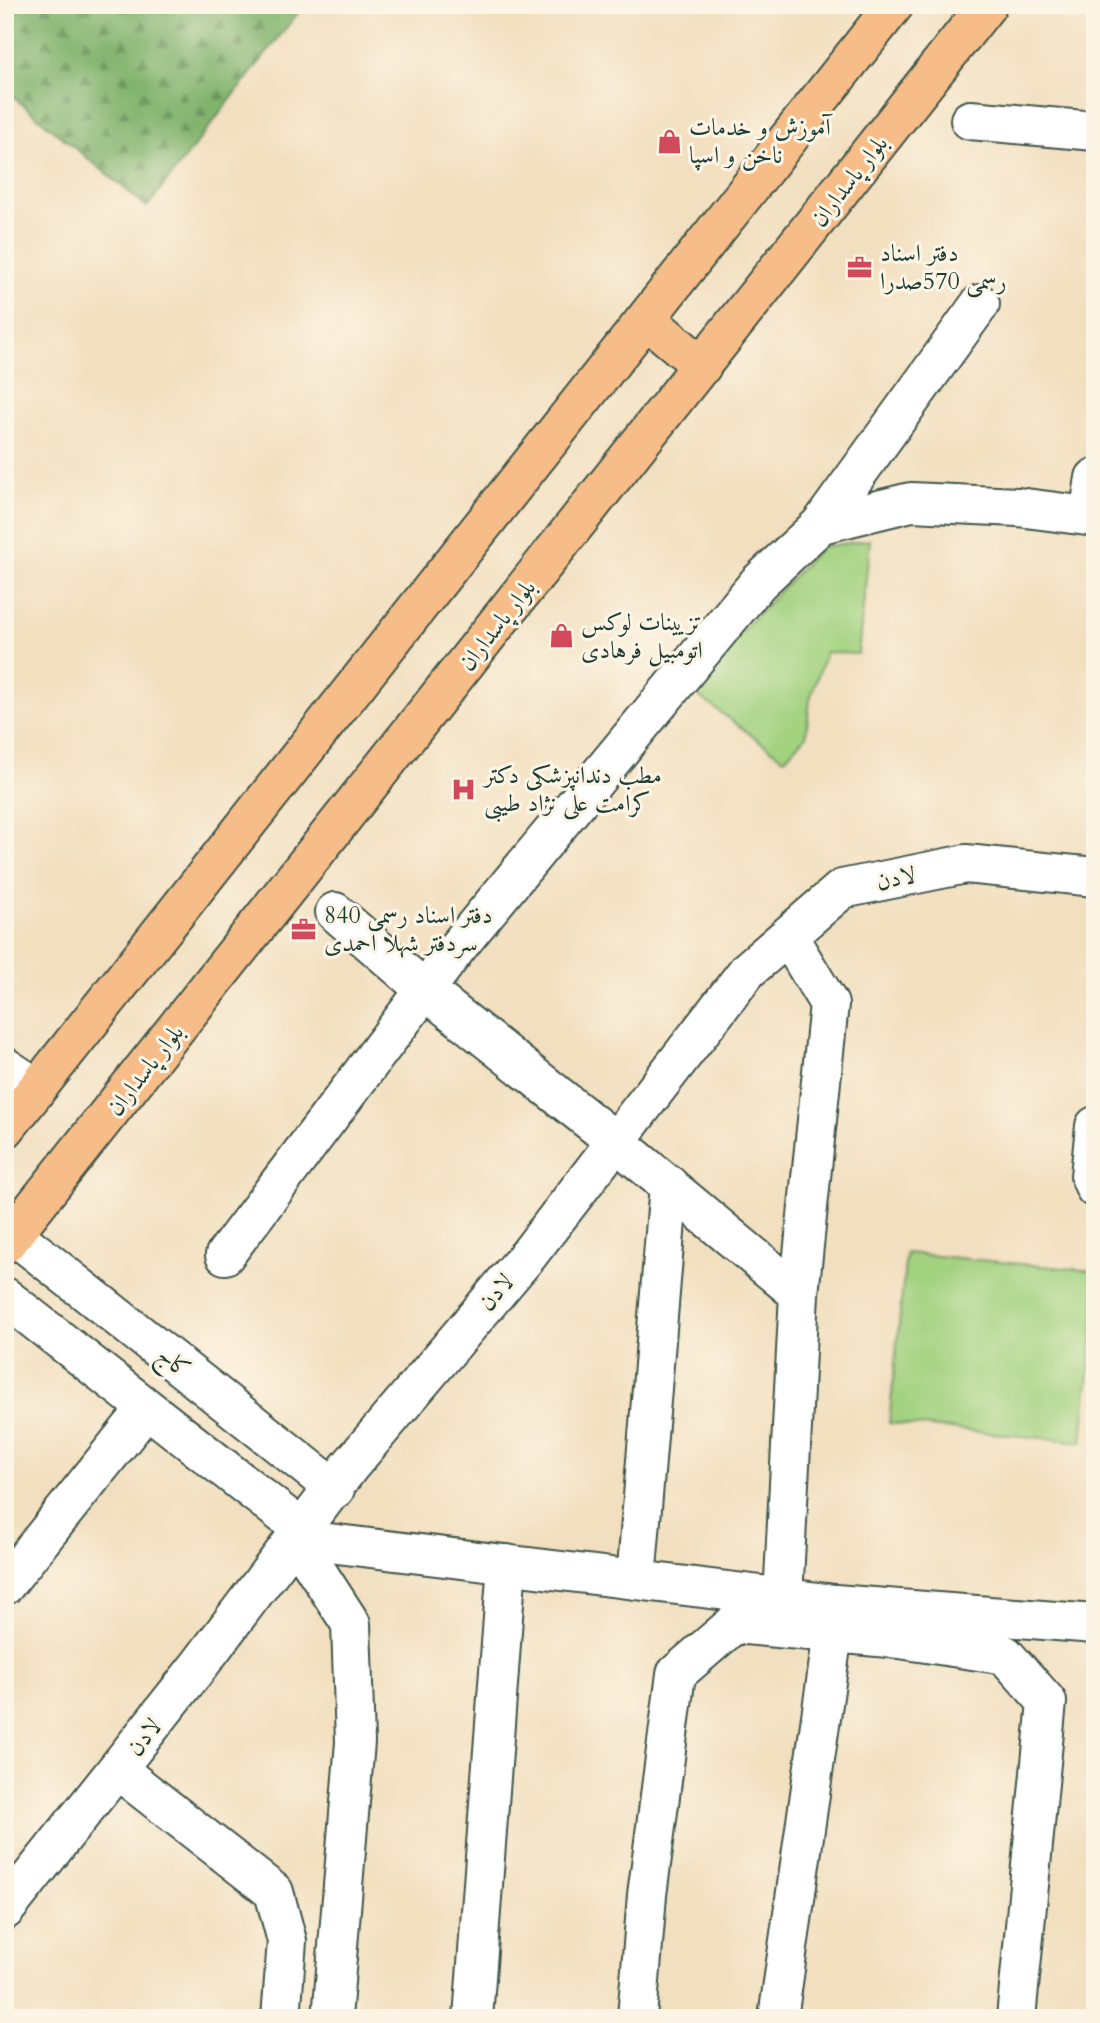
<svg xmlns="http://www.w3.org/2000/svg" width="1100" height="2023" viewBox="0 0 1100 2023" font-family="Cardo,Amiri,serif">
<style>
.forest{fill:url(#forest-firs);stroke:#507851;stroke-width:2}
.park{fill:#a3d280;stroke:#61885a;stroke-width:2}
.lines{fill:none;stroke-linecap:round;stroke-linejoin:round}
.minor-casing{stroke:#3f5549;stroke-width:42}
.major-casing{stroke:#3f5549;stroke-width:42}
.minor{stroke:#fff;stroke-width:38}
.major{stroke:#f7bd88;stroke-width:38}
.labels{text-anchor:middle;stroke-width:6;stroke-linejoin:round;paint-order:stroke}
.poi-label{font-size:24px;fill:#1f3d34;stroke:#fcf5e5;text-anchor:start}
.street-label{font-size:24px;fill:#1f3d34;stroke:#fcf5e5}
</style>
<defs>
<pattern id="forest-firs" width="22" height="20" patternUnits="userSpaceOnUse" patternTransform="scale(1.75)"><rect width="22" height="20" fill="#82b46e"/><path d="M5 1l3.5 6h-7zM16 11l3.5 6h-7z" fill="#6a945b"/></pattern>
</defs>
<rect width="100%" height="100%" fill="#fcf5e5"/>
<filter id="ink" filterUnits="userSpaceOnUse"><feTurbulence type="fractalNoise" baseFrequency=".0143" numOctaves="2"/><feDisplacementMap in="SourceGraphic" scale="14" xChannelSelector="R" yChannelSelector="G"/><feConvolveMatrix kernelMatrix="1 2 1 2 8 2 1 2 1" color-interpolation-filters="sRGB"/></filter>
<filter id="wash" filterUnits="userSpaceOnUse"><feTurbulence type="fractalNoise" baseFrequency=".00686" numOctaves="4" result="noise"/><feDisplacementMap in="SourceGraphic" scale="28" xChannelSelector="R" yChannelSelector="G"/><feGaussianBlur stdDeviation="1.57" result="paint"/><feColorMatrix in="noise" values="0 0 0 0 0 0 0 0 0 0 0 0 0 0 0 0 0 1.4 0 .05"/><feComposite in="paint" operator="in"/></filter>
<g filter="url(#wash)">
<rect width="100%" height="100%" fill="#f2dfbf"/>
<path class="forest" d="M5 5H304L147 207 5 90Z"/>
<path class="park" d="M870 540 858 654 826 652 810 699 806 736 784 759 693 692 734 639 821 547Z
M906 1253 1095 1271V1308L1082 1442 889 1423Z"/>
</g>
<g filter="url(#ink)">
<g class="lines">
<defs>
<path id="minor" d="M970 120 1095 131
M1089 516 1095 478
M821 524 980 304
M335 912 425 990 615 1141 799 1294
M5 1067 37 1088
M1095 1126 1090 1176 1095 1188
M14 1235 335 1489
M225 1255 456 949 758 583 821 524 911 502 1018 507 1095 517
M5 1297 303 1530
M296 1539 835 1604 1095 1624
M296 1539 351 1624 355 1742 332 2018
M636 1580 669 1185
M5 1585 147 1408
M783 1598 799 1294 829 1004 788 936
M118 1770 274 1892 287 1941 281 2018
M5 1910 201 1663 349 1467 529 1254 748 970 842 889 966 864 1095 877
M473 2018 507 1564
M637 2018 647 1895 676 1674 734 1624 900 1639 1005 1655 1047 1702 1016 2018
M778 2018 833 1633"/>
<path id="major" d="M646 319 702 366
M5 1129 894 5
M5 1244 987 5"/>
</defs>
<use href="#minor" class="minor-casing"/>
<use href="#major" class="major-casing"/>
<use href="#minor" class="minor"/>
<use href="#major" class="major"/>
</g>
</g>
<defs>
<symbol id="shop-bare" viewBox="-9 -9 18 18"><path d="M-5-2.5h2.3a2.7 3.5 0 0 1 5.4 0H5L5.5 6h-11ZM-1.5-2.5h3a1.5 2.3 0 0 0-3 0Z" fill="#d1495b" stroke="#fcf5e5" stroke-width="2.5" paint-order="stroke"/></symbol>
<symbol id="office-bare" viewBox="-9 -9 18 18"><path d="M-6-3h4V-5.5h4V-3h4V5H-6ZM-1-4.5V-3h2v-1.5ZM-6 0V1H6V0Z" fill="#d1495b" stroke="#fcf5e5" stroke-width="2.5" paint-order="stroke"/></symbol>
<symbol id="hospital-bare" viewBox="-9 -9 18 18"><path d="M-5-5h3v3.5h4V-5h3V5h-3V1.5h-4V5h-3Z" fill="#d1495b" stroke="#fcf5e5" stroke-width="2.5" paint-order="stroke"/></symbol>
</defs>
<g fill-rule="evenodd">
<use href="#shop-bare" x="652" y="124" width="35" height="35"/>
<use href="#office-bare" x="842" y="250" width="35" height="35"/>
<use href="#shop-bare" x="544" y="618" width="35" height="35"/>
<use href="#hospital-bare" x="446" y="772" width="35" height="35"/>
<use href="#office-bare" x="286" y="912" width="35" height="35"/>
</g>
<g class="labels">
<g class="poi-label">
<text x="689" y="135">آموزش و خدمات<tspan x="689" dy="28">ناخن و اسپا</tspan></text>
<text x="880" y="261">دفتر اسناد<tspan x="880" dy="28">رسمی 570صدرا</tspan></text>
<text x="581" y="630">تزیینات لوکس<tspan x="581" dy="28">اتومبیل فرهادی</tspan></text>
<text x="484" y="783">مطب دندانپزشکی دکتر<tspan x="484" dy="28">کرامت علی نژاد طیبی</tspan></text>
<text x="324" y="923">دفتر اسناد رسمی 840<tspan x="324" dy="28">سردفتر شهلا احمدی</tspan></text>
</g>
<g class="street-label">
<text transform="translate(849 181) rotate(-52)" y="8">بلوار پاسداران</text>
<text transform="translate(497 625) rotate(-52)" y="8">بلوار پاسداران</text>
<text transform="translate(896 878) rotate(-12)" y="8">لادن</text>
<text transform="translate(145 1070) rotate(-52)" y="8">بلوار پاسداران</text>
<text transform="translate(496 1292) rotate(-50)" y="8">لادن</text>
<text transform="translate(174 1362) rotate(38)" y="8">کاج</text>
<text transform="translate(144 1737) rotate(-52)" y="8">لادن</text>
</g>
</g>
<rect width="1100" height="2023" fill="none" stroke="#fcf5e5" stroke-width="28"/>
</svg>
